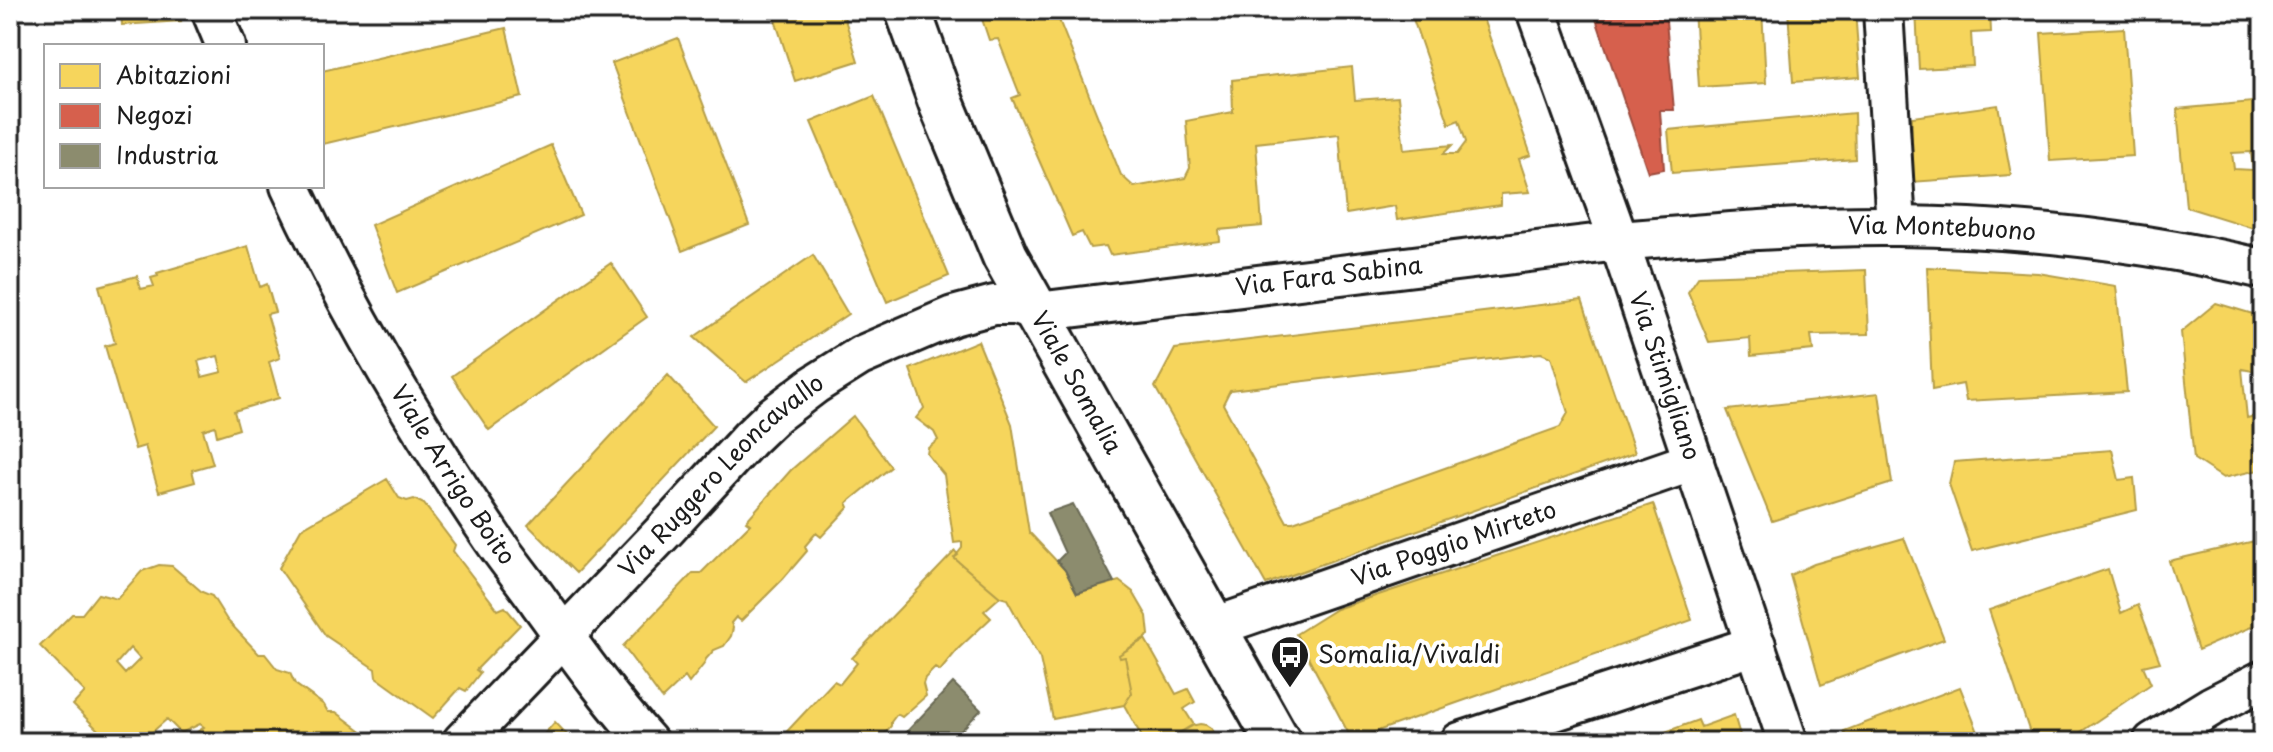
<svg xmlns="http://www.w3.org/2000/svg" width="2273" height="752" viewBox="0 0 2273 752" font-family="'Playpen Sans',sans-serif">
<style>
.homes{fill:#f6d55c;stroke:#b59e49;stroke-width:2;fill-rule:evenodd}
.shops{fill:#d6604d;stroke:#9e4c3e;stroke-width:2}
.industry{fill:#8c8c6e;stroke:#6a6a55;stroke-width:2}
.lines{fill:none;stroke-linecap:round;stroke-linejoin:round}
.minor-casing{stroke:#1c1c1c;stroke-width:44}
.major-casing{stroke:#1c1c1c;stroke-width:50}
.minor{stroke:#fff;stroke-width:38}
.major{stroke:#fff;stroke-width:44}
.labels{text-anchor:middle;stroke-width:8;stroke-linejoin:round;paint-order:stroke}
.street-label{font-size:24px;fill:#1c1c1c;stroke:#fff}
.poi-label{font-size:24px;fill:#1c1c1c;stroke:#fff;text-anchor:start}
</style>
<rect width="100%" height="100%" fill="#fff"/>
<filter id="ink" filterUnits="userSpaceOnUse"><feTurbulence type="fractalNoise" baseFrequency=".0125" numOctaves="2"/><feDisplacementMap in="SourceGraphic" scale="16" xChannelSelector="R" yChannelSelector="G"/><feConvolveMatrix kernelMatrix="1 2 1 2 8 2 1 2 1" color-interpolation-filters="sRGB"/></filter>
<g filter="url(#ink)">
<path class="homes" d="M121 10H178L181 21 122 25Z
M772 10H842L858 61 795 81Z
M979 10H1055L1121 175 1134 187 1185 178 1190 168 1186 121 1233 112 1232 80 1352 67 1355 100 1398 97 1404 150 1452 145 1443 154H1457L1466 142 1459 120 1449 124 1410 10H1480L1531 155 1519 159 1530 192 1501 194V205L1397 220 1395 206 1346 214 1339 134 1256 143 1262 226 1219 230 1220 241 1110 255 1106 246 1090 248 1082 232 1072 236 1012 98 1020 95 998 39 989 40Z
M1694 10H1762L1766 83 1699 87Z
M1788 10H1855L1860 77 1793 82Z
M1916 10H1990L1991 32 1971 33 1973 66 1919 69Z
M506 28 522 97 323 144 322 71Z
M2124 28 2133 156 2050 161 2041 33Z
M678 38 749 225 682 251 612 63Z
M874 96 949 276 887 302 811 122Z
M2263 101V231L2186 207 2177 109ZM2251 152 2253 170 2234 169 2232 153Z
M1998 105 2011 175 1911 182 1912 117Z
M1854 113 1855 159 1672 173 1668 130Z
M551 145 581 215 397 293 371 225Z
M248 246 260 287 267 284 275 312 267 314 280 358 269 362 279 398 234 411 239 429 217 436 215 426 203 430 213 464 192 470 195 482 159 492 145 446 135 449 105 346 115 343 99 286 137 276 141 289 154 286 151 278 158 276 157 273ZM218 356 222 372 202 377 198 361Z
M813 255 848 314 746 382 694 337Z
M611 263 647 317 489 430 452 376Z
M1927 267 2038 273 2116 286 2127 392 1966 401 1963 384 1932 390Z
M1866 270 1869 334 1811 335 1813 350 1751 356 1750 338 1709 342 1688 292 1699 276Z
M1582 300 1635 453 1266 584 1155 387 1175 349ZM1541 353 1551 357 1568 413 1560 427 1293 522H1287L1223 404 1230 390Z
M2216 303 2263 317V373L2242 369 2247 418 2263 414V469L2223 478 2194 459 2181 332Z
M978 341 1012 424 1029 532 1065 570 1077 593 1119 581 1133 592 1147 616 1149 635 1119 655 1120 658 1125 657 1132 693 1124 705 1053 719 1040 659 1007 599 1000 597 954 558 962 548V542L954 543 944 475 927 454 928 448 938 440 934 432 916 418 924 408 910 369Z
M668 375 714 426 576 573 528 525Z
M1879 393 1892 483 1772 521 1727 410Z
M853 416 891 467 847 503 849 507 821 537 816 533 805 546 807 551 783 579 741 621 736 617 731 623 733 628 731 636 724 646 714 650 706 659 704 664 689 683 685 677 662 699 623 646 693 573H701L750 524 746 521 791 470Z
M2112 450 2119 480 2134 478 2137 510 1972 551 1949 484 1954 462Z
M387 479 399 498 407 501 414 499 424 504 455 545 453 551 498 610 505 607 520 625 476 670 480 673 466 691 460 688 433 718 376 677 375 669 326 636 279 568 301 529Z
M1653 504 1692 620 1352 740 1296 634 1336 609Z
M1904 538 1944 639 1821 685 1790 575 1814 564Z
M2263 539V622L2198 650 2169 561Z
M955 551 958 555 954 558 1000 597 984 611 991 618 959 648 940 671 935 668 925 678 923 684 926 696 902 717 897 714 891 722V726L878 742H777L834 681 840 684 857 663 852 658Z
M159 565 172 566 202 592 212 596 227 620 259 654H265L277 669 290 673 295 684 324 705 328 712H336L364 733 372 742H189L192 736 204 727 200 724 181 733 167 719 141 742H110L73 705 85 692 40 646 72 614H82L98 594 117 599 142 571ZM130 648 140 659 125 674 116 664Z
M2108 569 2121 613 2138 605 2160 662 2143 666 2151 684 2066 742H2033L1989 610Z
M1145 639 1176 694 1188 689 1195 702 1184 709 1194 725 1164 742H1142V737L1124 705 1132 693 1125 657 1120 658 1119 655Z
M1960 687 1982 742H1848L1844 731Z
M1734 715 1742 742H1638L1698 720 1701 727Z
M555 722 574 742H537Z
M1200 724 1206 725 1212 729 1219 742H1164L1191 726Z"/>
<path class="shops" d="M1593 10H1665L1674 110H1660L1664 169 1648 172Z"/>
<path class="industry" d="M1073 504 1114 582 1077 593 1065 570 1057 561 1065 553 1047 513Z
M953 683 981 710 950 742H897Z"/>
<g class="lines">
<defs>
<g id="minor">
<path d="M211 10 226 46"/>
<path id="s1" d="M1536 10 1619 241 1788 742"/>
<path d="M1883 10 1896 226"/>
<path id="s2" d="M290 186C347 309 417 427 493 539 508 561 525 581 540 603 575 651 608 698 648 742"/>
<path id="s3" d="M1214 627 1694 461"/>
<path id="s4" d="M462 742 668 527 750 438 773 416 814 385 860 356 953 316 994 305H1016L1037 312 1619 241C1711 233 1804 225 1897 226 2019 227 2144 241 2263 269"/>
<path d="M1460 742 1756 645"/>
<path d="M2153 742 2212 706 2263 680"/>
</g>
<g id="major">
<path id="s5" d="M908 10 942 105 1005 256 1278 742"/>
</g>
</defs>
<use href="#minor" class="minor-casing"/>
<use href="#major" class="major-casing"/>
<use href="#minor" class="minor"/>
<use href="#major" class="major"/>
</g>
</g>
<defs>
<symbol id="bus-pin" viewBox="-11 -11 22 30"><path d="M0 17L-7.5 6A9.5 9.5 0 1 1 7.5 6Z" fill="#1c1c1c" stroke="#fff"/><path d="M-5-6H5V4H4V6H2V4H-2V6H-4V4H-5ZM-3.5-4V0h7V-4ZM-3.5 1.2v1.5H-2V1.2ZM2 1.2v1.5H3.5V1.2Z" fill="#fff"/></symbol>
</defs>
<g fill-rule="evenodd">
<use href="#bus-pin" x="1268" y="633" width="44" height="60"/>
</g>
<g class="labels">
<g class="street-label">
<text dy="8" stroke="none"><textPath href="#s4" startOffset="1654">Via Montebuono</textPath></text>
<text dy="8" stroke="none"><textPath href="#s4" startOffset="1038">Via Fara Sabina</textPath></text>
<text dy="8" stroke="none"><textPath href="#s1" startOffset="388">Via Stimigliano</textPath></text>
<text dy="8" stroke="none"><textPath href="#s5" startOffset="410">Viale Somalia</textPath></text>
<text dy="8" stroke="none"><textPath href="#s2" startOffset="332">Viale Arrigo Boito</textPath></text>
<text dy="8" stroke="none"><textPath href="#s4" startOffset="372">Via Ruggero Leoncavallo</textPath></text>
<text dy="8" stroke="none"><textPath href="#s3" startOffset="254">Via Poggio Mirteto</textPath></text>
</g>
<g class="poi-label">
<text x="1318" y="663">Somalia/Vivaldi</text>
</g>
</g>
<rect width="2273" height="752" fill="none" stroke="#fff" stroke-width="40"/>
<rect x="20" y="20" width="2233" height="712" fill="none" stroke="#1c1c1c" stroke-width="3" filter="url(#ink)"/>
<rect x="44" y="44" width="280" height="144" fill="#ffffff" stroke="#a4a4a4" stroke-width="2"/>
<rect x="60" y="64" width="40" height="24" fill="#f6d55c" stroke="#a4a4a4" stroke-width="2"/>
<text x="116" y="84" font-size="24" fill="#1c1c1c">Abitazioni</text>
<rect x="60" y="104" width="40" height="24" fill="#d6604d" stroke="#a4a4a4" stroke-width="2"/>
<text x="116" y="124" font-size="24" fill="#1c1c1c">Negozi</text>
<rect x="60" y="144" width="40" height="24" fill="#8c8c6e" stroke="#a4a4a4" stroke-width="2"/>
<text x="116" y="164" font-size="24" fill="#1c1c1c">Industria</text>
</svg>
